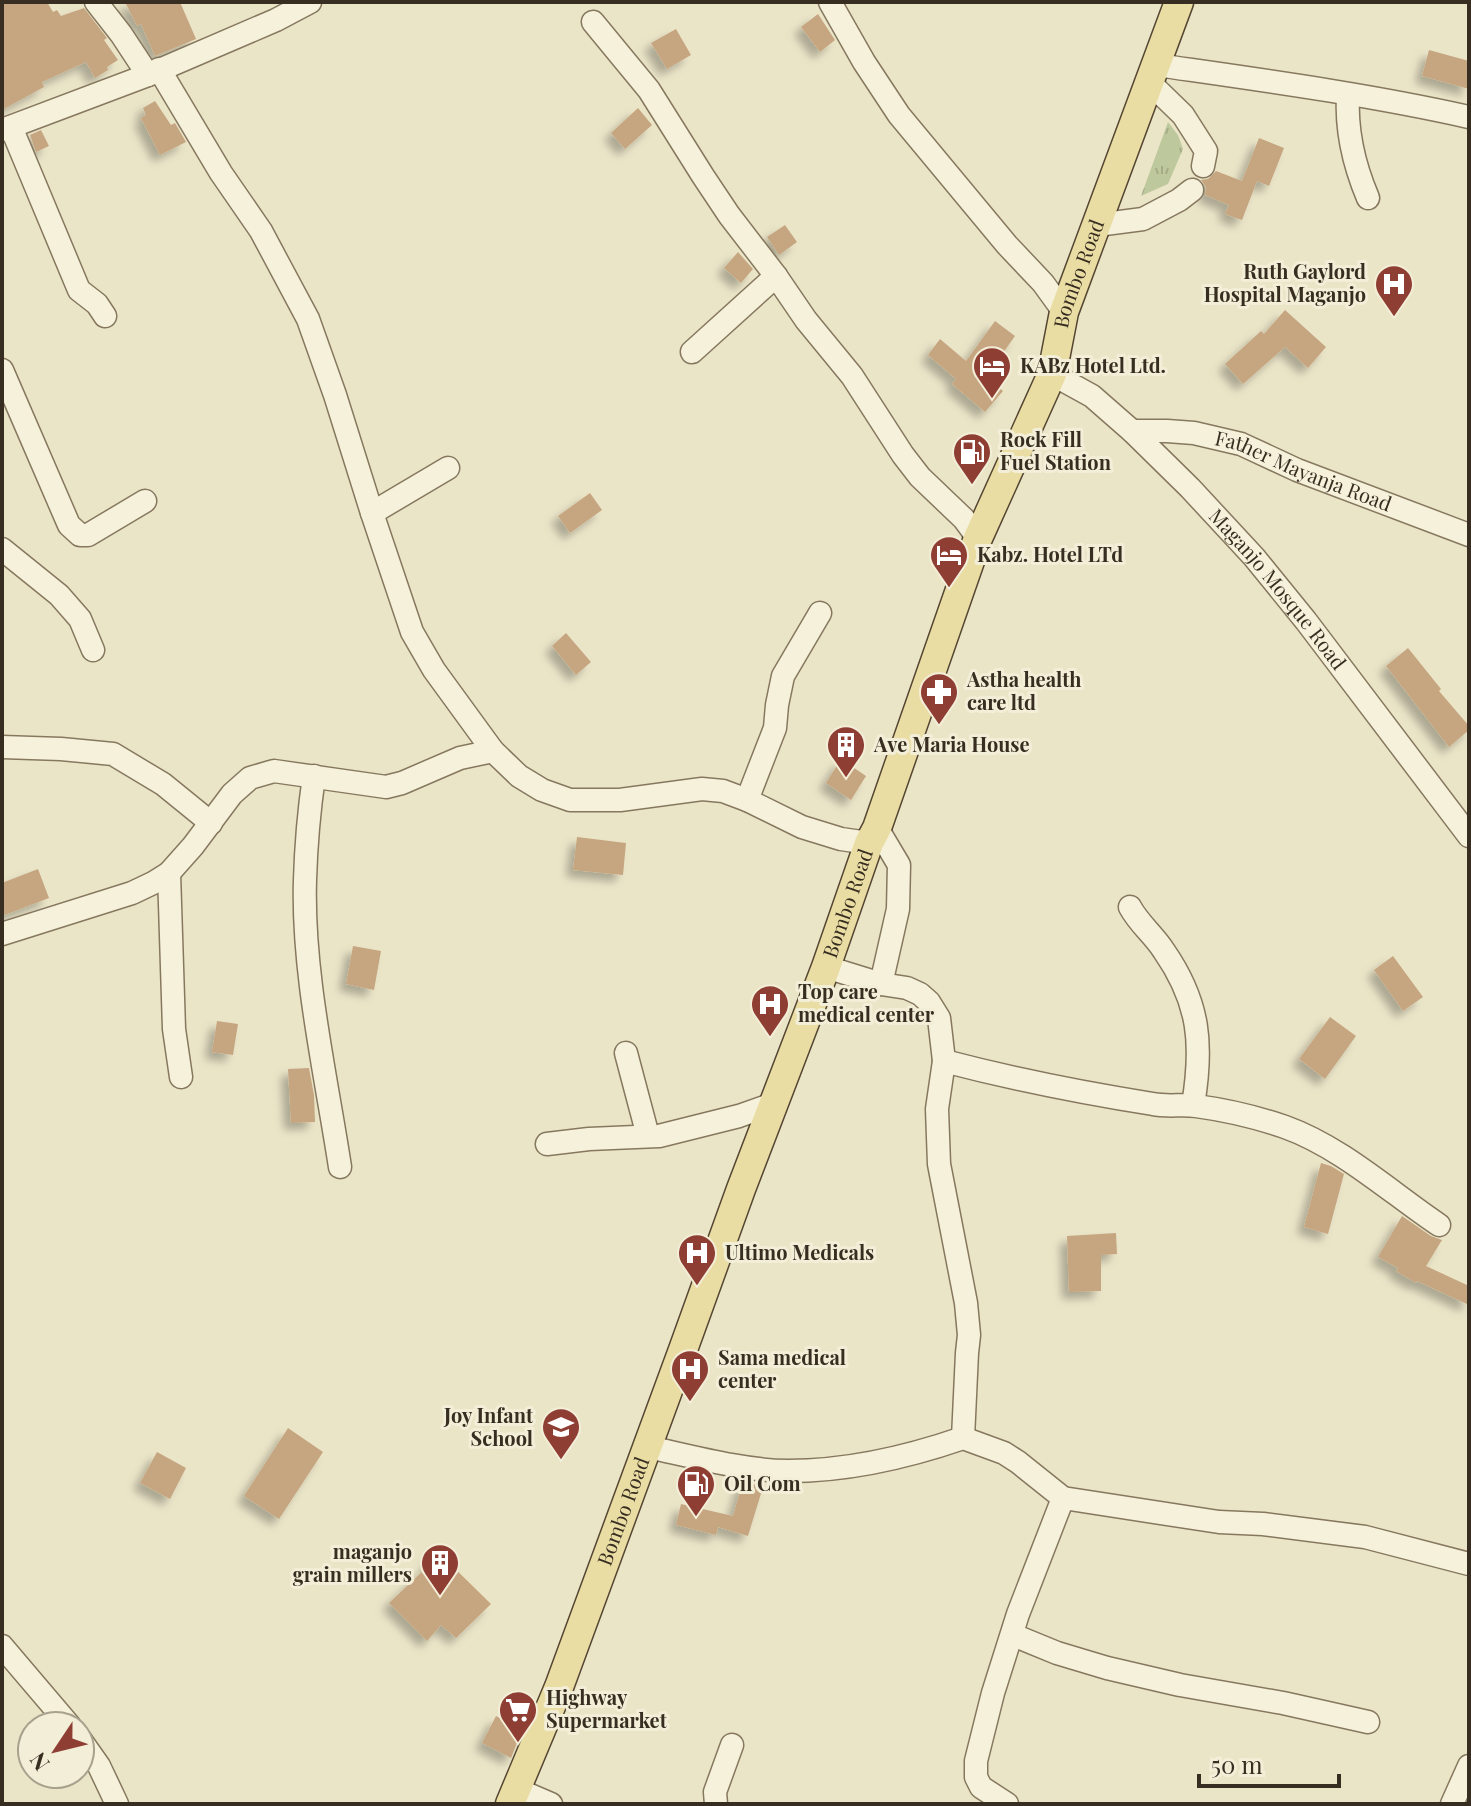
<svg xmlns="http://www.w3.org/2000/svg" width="1471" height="1806" viewBox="0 0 1471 1806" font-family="'Playfair Display',serif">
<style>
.grass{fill:url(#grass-tufts)}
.building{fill:#c6a681;filter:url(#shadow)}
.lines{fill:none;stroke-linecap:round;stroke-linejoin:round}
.minor-casing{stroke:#86785f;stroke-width:25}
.major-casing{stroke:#544632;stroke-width:31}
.minor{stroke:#f6f1db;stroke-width:22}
.major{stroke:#eadda4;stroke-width:28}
.labels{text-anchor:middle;stroke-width:6;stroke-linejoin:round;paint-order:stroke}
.poi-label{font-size:20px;font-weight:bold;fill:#372e21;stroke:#f3eed7;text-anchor:start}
.street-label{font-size:20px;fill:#372e21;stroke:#f3eed7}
</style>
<defs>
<pattern id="grass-tufts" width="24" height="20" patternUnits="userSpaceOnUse" patternTransform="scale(2)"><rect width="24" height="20" fill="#bec89d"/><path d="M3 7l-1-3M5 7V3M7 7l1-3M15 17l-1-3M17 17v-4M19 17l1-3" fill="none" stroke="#a4ac87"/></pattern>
<filter id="shadow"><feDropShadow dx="-7" dy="7" stdDeviation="4" flood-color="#0004"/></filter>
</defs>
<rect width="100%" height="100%" fill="#ebe5c8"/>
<path class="grass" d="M1168 122 1178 135 1183 149 1168 184 1141 196Z"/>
<path class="building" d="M2 2H47L53 12 57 10 61 16 84 8 107 38 104 40 118 60 107 67 108 70 95 78 86 62 42 82 44 87 2 110Z
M125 2H180L196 39 155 56 141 24 137 26Z
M818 14 835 40 820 52 801 27Z
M676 29 691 55 667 69 651 43Z
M1429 50 1469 61V89L1422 76Z
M155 101 171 125 175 123 186 142 160 155 141 118 146 115 143 108Z
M638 108 652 125 625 149 611 133Z
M41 130 49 146 36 152 30 135Z
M1259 138 1284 148 1269 186 1257 181 1242 220 1225 214 1229 205 1205 195 1206 187 1201 180 1208 179 1216 171 1242 181Z
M785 225 797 242 779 255 767 237Z
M738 252 753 269 741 283 724 268Z
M1285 310 1326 347 1308 368 1285 347 1243 384 1225 364 1261 331 1264 334Z
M995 321 1015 336 986 377 1003 391 985 412 952 384 956 379 928 355 940 339 966 361Z
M590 493 602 510 570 533 558 516Z
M566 633 591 662 576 675 552 646Z
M1408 648 1441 689 1439 691 1469 726V730L1449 747 1386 666Z
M841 759 866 776 851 800 826 783Z
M577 837 626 843 623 875 573 870Z
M38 869 49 898 2 916V883Z
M353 946 381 951 374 990 346 984Z
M1393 956 1423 997 1403 1011 1374 970Z
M1330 1017 1356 1036 1325 1079 1299 1059Z
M217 1021 238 1024 233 1055 212 1052Z
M309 1068 314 1095 315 1122 291 1123 288 1069Z
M1321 1163 1331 1166 1344 1174 1328 1234 1304 1227Z
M1402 1216 1431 1236 1442 1240 1426 1266 1469 1286V1305L1417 1281 1416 1283 1396 1271 1398 1268 1378 1257Z
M1116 1233 1117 1254 1101 1255V1291L1069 1292 1067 1236Z
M288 1428 323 1452 279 1519 244 1496Z
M157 1452 186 1468 170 1499 140 1483Z
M743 1481 763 1487 748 1536 718 1527 716 1535 676 1525 681 1504 733 1516Z
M436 1550 491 1604 456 1638 441 1625 427 1641 389 1603 426 1568Z
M496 1716 522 1730 511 1758 482 1743Z"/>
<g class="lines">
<defs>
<g id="minor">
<path d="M96 2 121 34 148 75"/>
<path d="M830 2 864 62 899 115 1007 245 1043 283 1064 312"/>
<path d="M593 22 649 90 703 176 729 215 776 276 806 320 852 376 903 455 920 477 964 519 978 538"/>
<path d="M1157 65C1261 80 1366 94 1469 117"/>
<path d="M159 69 221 173 261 231 308 319 335 395 372 513 412 632 434 670 493 751"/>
<path d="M1150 83 1183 115 1206 151 1203 166"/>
<path d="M1348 95C1346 130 1354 165 1368 198"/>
<path d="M11 127 79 290 97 304 105 316"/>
<path d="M2 130 148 75 276 20 310 2"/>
<path d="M1097 225 1143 219 1179 200 1192 190"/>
<path d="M692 352 776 276"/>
<path d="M2 370 69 525 80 535H88L145 501"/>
<path id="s1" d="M1052 374 1092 396 1132 431 1190 488 1254 557 1306 621 1469 836"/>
<path id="s2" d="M1132 431H1167L1194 433 1241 444 1297 470 1469 535"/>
<path d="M372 513 448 468"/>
<path d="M2 549 59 595 80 619 93 650"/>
<path d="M2 747 61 749 113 754 163 784 211 823"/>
<path d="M314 776C309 811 306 845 305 880 302 972 326 1075 340 1167"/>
<path d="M747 800 775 728 777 705 783 676 820 613"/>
<path d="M877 828 899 865 898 909 881 984"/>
<path d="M169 873 174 1029 181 1077"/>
<path d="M1130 907C1139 924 1154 935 1164 951 1200 1003 1203 1045 1193 1105"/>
<path d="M2 934 132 893 153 883 169 873 193 846 232 794 250 778 274 771 386 787 402 783 460 758 493 751 519 776 542 790 570 800H620L702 789 723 791 747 800 802 827 841 839 869 843"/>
<path d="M826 967 881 984 907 988 920 994 929 1002 939 1018 944 1061 937 1109 939 1164 966 1303 969 1335 967 1353 963 1438"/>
<path d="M626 1053 648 1136"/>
<path d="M944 1061C1013 1079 1083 1093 1153 1104 1167 1107 1182 1104 1196 1106 1226 1110 1256 1117 1285 1127 1341 1147 1390 1192 1439 1225"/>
<path d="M547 1144 589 1139 659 1136 739 1116 773 1104"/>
<path d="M648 1447C690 1456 745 1471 788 1471 847 1471 908 1457 963 1438L1004 1453 1018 1462 1063 1498 1219 1522 1263 1524 1365 1537 1469 1564"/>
<path d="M1013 1635 1057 1653 1107 1668 1180 1685 1283 1703 1368 1722"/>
<path d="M2 1646 70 1726"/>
<path d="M80 1739 99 1766 117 1804"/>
<path d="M516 1789 551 1804"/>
<path d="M716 1804 715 1792 732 1745"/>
<path d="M1007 1804 981 1787 976 1777V1761L993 1693 1018 1614 1063 1498"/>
<path d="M1452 1804 1469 1766"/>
</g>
<g id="major">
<path id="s3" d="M510 1804 559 1687 684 1347 741 1189 826 967 869 843 877 828 978 538 1052 374 1064 312 1179 2"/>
</g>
</defs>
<use href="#minor" class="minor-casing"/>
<use href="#major" class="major-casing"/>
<use href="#minor" class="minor"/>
<use href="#major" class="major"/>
</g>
<defs>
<symbol id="hospital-pin" viewBox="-11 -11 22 30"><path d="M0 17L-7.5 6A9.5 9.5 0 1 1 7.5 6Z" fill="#8f3e34" stroke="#f3eed7"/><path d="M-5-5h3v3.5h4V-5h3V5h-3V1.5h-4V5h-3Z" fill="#fff"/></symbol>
<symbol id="hotel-pin" viewBox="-11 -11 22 30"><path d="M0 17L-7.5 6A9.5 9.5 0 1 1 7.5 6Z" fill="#8f3e34" stroke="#f3eed7"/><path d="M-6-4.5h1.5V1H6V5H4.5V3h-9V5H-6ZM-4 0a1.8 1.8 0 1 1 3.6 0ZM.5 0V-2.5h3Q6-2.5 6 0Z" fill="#fff"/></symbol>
<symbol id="fuel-pin" viewBox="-11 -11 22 30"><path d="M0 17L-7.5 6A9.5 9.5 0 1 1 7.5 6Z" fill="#8f3e34" stroke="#f3eed7"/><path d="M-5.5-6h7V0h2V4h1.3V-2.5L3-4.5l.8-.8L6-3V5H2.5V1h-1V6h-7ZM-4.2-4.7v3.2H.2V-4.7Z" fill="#fff"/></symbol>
<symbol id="pharmacy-pin" viewBox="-11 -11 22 30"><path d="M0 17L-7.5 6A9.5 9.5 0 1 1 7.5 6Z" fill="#8f3e34" stroke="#f3eed7"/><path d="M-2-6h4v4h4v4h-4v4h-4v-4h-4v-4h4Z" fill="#fff"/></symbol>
<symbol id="building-pin" viewBox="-11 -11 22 30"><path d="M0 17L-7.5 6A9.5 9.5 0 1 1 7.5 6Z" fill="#8f3e34" stroke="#f3eed7"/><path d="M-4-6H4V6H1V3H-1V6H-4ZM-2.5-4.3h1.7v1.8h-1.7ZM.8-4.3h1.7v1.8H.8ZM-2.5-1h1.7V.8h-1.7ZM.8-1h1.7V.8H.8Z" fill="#fff"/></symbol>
<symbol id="school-pin" viewBox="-11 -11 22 30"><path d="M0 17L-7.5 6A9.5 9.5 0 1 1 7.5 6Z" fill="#8f3e34" stroke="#f3eed7"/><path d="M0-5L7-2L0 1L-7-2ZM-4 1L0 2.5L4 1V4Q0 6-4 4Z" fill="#fff"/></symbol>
<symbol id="supermarket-pin" viewBox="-11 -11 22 30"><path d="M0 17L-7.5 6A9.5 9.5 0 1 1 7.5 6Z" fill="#8f3e34" stroke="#f3eed7"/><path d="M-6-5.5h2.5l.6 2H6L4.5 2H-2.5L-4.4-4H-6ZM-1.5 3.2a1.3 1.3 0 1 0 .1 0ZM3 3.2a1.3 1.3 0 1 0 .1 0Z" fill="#fff"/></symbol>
</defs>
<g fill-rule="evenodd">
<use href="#hospital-pin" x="1372" y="262" width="44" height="60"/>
<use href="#hotel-pin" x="970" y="344" width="44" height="60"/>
<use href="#fuel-pin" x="950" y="430" width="44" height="60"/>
<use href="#hotel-pin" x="927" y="533" width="44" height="60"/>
<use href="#pharmacy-pin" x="917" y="670" width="44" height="60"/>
<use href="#building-pin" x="824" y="723" width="44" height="60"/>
<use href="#hospital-pin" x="748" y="982" width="44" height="60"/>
<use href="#hospital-pin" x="675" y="1231" width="44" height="60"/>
<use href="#hospital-pin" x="668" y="1347" width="44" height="60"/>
<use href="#school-pin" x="539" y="1405" width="44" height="60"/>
<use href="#fuel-pin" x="674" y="1462" width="44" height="60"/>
<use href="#building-pin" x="418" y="1541" width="44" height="60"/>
<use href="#supermarket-pin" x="496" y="1688" width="44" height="60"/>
</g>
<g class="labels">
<g class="poi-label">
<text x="1366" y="279" text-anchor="end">Ruth Gaylord<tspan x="1366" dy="23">Hospital Maganjo</tspan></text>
<text x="1020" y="373">KABz Hotel Ltd.</text>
<text x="1000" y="447">Rock Fill<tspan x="1000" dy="23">Fuel Station</tspan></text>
<text x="977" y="562">Kabz. Hotel LTd</text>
<text x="967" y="687">Astha health<tspan x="967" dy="23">care ltd</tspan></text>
<text x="874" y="752">Ave Maria House</text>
<text x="798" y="999">Top care<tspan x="798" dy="23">medical center</tspan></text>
<text x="725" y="1260">Ultimo Medicals</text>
<text x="718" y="1365">Sama medical<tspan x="718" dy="23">center</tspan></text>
<text x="533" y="1423" text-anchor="end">Joy Infant<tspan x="533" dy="23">School</tspan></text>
<text x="724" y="1491">Oil Com</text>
<text x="412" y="1559" text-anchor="end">maganjo<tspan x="412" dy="23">grain millers</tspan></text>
<text x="546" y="1705">Highway<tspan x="546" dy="23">Supermarket</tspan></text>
</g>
<g class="street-label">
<text dy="7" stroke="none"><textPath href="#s3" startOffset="1634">Bombo Road</textPath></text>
<text dy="7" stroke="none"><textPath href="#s2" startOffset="178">Father Mayanja Road</textPath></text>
<text dy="7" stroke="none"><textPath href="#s1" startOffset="314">Maganjo Mosque Road</textPath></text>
<text dy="7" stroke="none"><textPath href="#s3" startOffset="962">Bombo Road</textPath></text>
<text dy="7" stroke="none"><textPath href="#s3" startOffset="314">Bombo Road</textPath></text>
</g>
</g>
<rect width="1471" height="1806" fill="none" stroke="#372e21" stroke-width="8"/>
<g transform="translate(56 1750) rotate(235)"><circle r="38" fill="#f3eed7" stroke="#a8a18e" stroke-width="2"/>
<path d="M0-6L14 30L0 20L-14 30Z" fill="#8f3e34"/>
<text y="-12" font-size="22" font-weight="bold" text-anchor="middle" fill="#372e21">N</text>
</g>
<path d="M1199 1774v12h140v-12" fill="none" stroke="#372e21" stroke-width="4"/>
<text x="1211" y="1774" font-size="24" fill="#372e21" stroke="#f3eed7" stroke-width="6" paint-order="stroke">50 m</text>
</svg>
